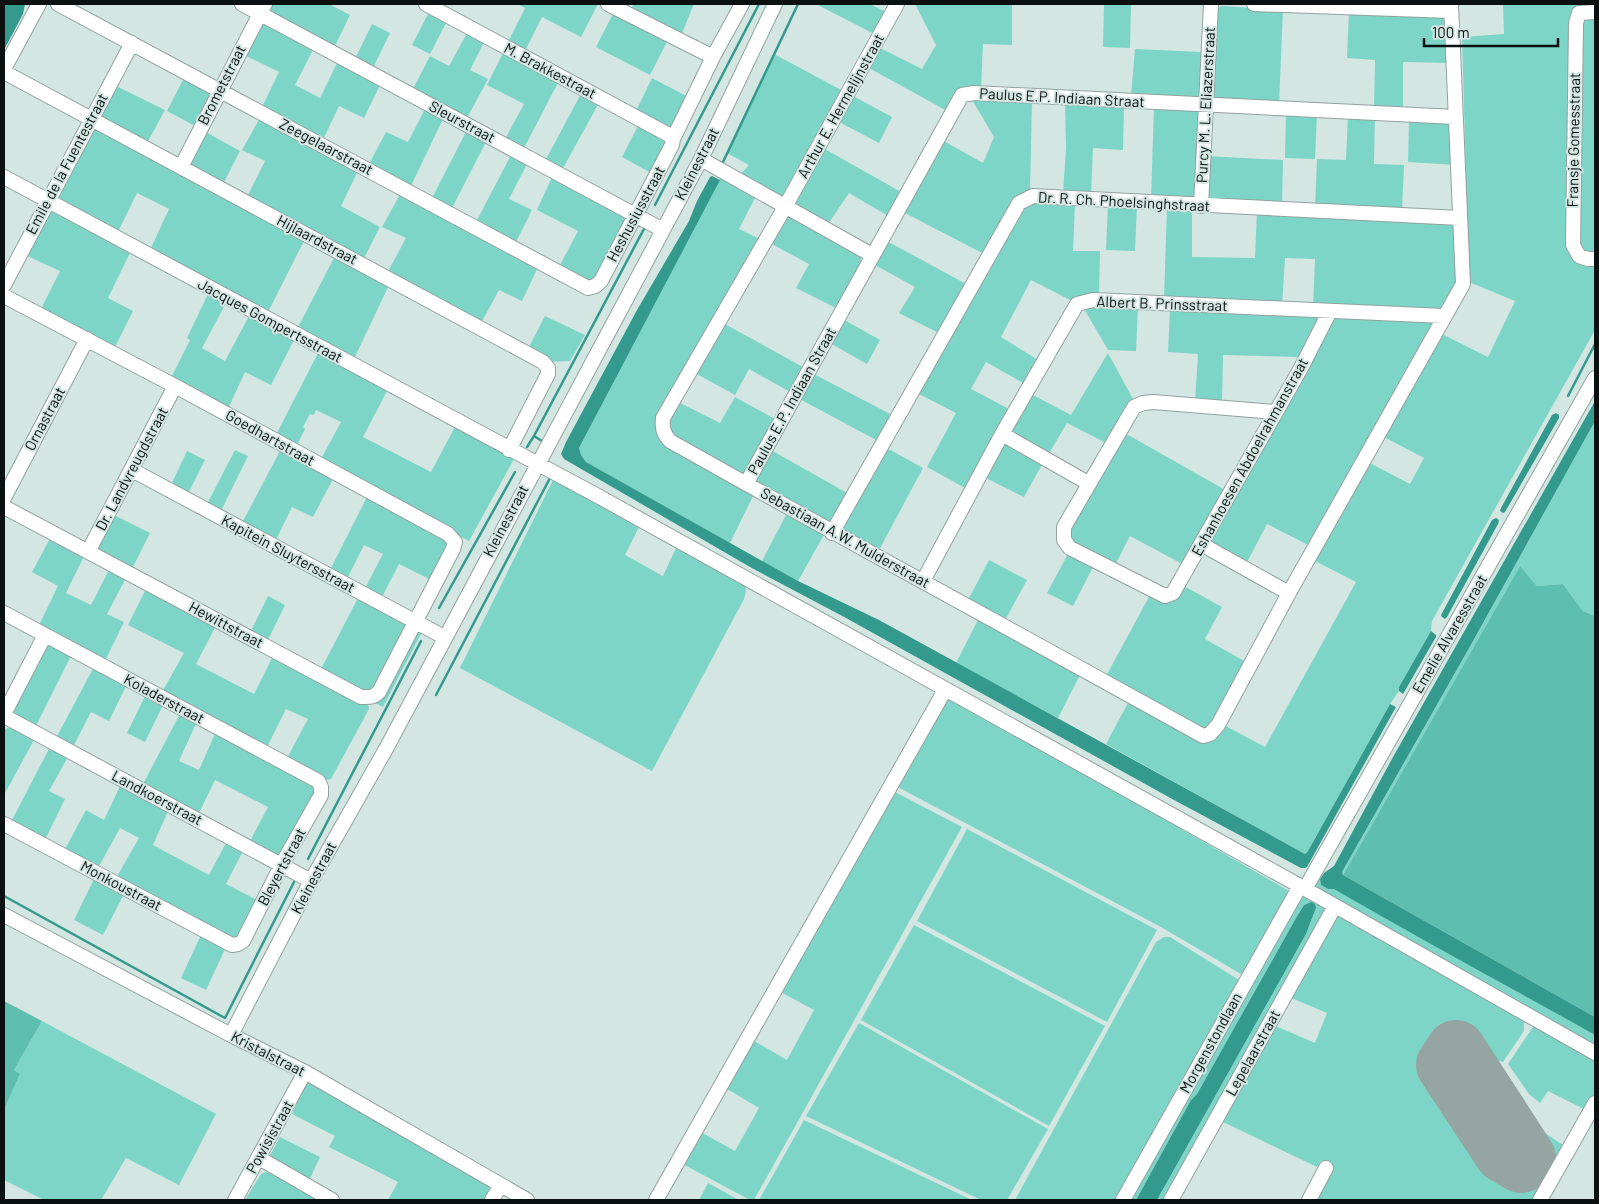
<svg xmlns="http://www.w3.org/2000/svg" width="1599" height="1204" viewBox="0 0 1599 1204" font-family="Barlow,sans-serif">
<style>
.green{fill:#7dd5c8}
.forest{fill:#5ebfb1}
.water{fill:#349a8d}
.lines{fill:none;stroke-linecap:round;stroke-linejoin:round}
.stream{stroke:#349a8d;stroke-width:2.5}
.runway{stroke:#96a4a2;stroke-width:60}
.minor-casing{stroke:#91a29e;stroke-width:16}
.minor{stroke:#fff;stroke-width:14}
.labels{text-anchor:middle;stroke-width:4;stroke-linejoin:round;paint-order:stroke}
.street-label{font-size:15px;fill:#0b1110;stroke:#d4e6e2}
</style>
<rect width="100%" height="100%" fill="#d4e6e2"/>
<path class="green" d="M267 4H331V5L350 15 334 48 270 14Z
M517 4H598L581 37 542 17 524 53 507 44 525 8Z
M634 4H694L680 38 629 11Z
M816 4H870L888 13 876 35Z
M915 4H1012V45L983 44 981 89 949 112 869 68 878 47 922 69 936 45Z
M1104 4H1131L1130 48 1103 47Z
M1503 4H1595V8L1578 9 1570 248 1585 265 1595 266V330L1432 621 1431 631 1399 687V691L1390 704 1308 851 1305 854 1106 744 1130 699 1210 742 1222 724 1265 747 1356 582 1313 560 1368 462 1410 484 1424 458 1382 436 1442 334 1488 357 1515 301 1469 282 1462 37 1504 34Z
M1222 6 1283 10 1279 105 1211 99 1217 8Z
M615 10 669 38 650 75 596 47Z
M1349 11 1442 15 1446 19 1451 63 1403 62V109H1374L1375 60 1347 58Z
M428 14 446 23 430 54 412 45Z
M1582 17H1595V258L1580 254 1578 23Z
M262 23 269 24 314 48 295 85 320 98 339 59 381 83 364 118 339 106 322 142 261 109 279 72 244 55Z
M372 24 390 33 373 68 355 59Z
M467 33 484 42 470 70 488 79 466 120 412 91 430 56 449 66Z
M1135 49 1201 52 1205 55 1201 97 1197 99 1131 96Z
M504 51 560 79 523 150 504 141 524 104 487 85Z
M774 54 845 92 787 194 782 197 739 176 749 165 727 153Z
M185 76 213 93 197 127 167 111Z
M652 78 694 100 679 132 635 113Z
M114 85 165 110 146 145 100 119Z
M582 92 600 101 562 170 545 161Z
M853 96 892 117 879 143 839 122Z
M971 98 1032 101 1030 193 986 255 903 212 942 140 983 163 994 137Z
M1065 102 1124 105 1123 150 1093 148 1091 195 1063 194 1066 148Z
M1154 106 1197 108 1201 111 1196 197 1186 202 1151 200Z
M426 107 444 117 410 188 368 166 386 132 408 142Z
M1286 113 1317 114 1315 159 1285 158Z
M1348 115 1375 116 1374 164 1404 165 1402 211 1315 207 1317 159 1346 160Z
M261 116 359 169 341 206 380 227 362 262 246 199 265 161 242 150Z
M1409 118 1453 124 1456 165 1408 162Z
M640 122 668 143 653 174 622 157Z
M95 128 305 239 267 314 150 250 169 209 137 193 117 234 61 204 56 195Z
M202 130 240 151 222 186 189 168 187 159Z
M467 130 487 140 451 210 431 200Z
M823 148 903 193 890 217 849 193 826 227 793 208 792 201Z
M511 155 527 164 509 199 532 210 515 244 475 224Z
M1206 156 1283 160 1282 206 1208 201Z
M552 177 624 216 627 220 597 279 589 283 558 269 578 231 537 210Z
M721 177 756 196 739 229 760 239 658 426 755 492 730 543 586 462 581 455 579 448Z
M402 191 539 265 522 301 499 290 480 325 386 275 406 238 382 227Z
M1030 201 1075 203 1073 251H1100L1099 294 1074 298 1072 301 1031 280 1001 337 1038 360 1025 384 986 362 971 389 1011 410 967 489 927 467 956 413 915 392 1018 211Z
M1108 203 1137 205 1135 251 1106 250Z
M1167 207 1192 208V257L1255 258 1257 211 1455 223 1458 283 1441 310 1313 308 1315 259 1285 258 1282 306 1164 300Z
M50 209 131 251 108 298 133 311 114 349 40 311 60 271 25 255Z
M787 213 861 257 860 267 838 309 796 288 809 264 768 242Z
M885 240 968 285 941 334 899 313 915 287 873 264Z
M336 254 390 283 353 361 296 331Z
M208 294 226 303 202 348 225 361 249 316 294 340 271 385 245 372 227 411 170 380 190 340 187 338Z
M1138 306 1136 351 1108 350 1083 307Z
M1170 308 1317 316 1320 319 1301 357 1223 355 1222 404 1195 402 1198 354 1168 352Z
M545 316 585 335 570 361 546 362 527 351Z
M1331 317 1430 322 1432 326 1312 547 1267 524 1246 564 1210 542Z
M841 318 880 340 867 364 828 342Z
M723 323 803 367 790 392 749 369 735 395 695 373Z
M318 353 387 391 363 437 431 472 455 427 514 459 469 541 320 461 341 422 316 410 314 415 310 414 303 427 305 429 296 447 275 437Z
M1108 353 1133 399 1108 444 1067 423 1048 455 1011 435 1009 426 1029 393 1071 415Z
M810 372 892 415 878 441 796 397Z
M735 397 775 419 747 472 742 475 668 433 670 418 678 402 720 423Z
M1595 421V616L1583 611 1563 584 1537 586 1520 566 1343 875 1342 872 1468 650Z
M1123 432 1227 491 1186 566 1130 536 1114 567 1069 541V529Z
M1007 442 1044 461 1024 497 982 476 1001 444Z
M885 447 923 468 878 552 840 528Z
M281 449 334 477 313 517 292 507 275 542 241 525Z
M769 449 849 494 831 523 826 524 755 481Z
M235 450 248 456 220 513 206 506Z
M187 451 205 460 187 496 170 487Z
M554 478 640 525 625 555 663 576 677 546 745 585 746 591 744 599 652 771 460 668Z
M368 495 450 541 433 581 399 564 381 599 364 590 383 554 364 545 346 581 329 572Z
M787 513 825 533 798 581 762 561Z
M112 514 150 533 130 573 94 548Z
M52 535 86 552 66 593 91 605 111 566 128 574 107 614 124 622 105 661 39 625 58 586 32 572Z
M1069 552 1094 565 1073 606 1047 593Z
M989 560 1027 580 1004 622 967 602Z
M148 585 217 624 196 664 254 694 274 654 368 704 369 709 331 779 327 780 287 758 308 719 286 709 267 747 162 692 184 653 128 625Z
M1182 585 1222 607 1205 639 1246 662 1214 723 1204 730 1105 678 1150 595Z
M268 596 285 605 266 644 249 635Z
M359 596 423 630 383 707 319 673Z
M980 616 1081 673 1058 718 956 663Z
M47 641 72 654 35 728 13 716 9 705Z
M95 665 128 682 109 721 91 712 72 749 55 740Z
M147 692 165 701 145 742 127 733Z
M947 694 1289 891 1247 972 1241 974 1161 927 894 785Z
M182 710 198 719 179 761 199 770 217 729 315 780 316 794 284 853 278 856 249 843 268 807 215 780 198 815 142 786Z
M7 728H16L34 740 4 795V730Z
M51 745 69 755 49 791 65 799 45 840 11 822Z
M121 784 169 809 153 845 209 875 227 841 244 849 226 884 259 901 241 934 230 939 116 878 139 838 120 828 98 868 64 851 86 810 104 820Z
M891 790 962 827 754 1200H750L679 1162 697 1130 735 1151 759 1108 722 1086 749 1038 787 1060 814 1010 777 990Z
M967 829 1157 930 1107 1022 917 921Z
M1317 878 1320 879 1321 885 1328 889 1334 888 1595 1035V1050L1314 886Z
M94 879 124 894 103 935 74 920Z
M1303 895 1327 908 1167 1200H1157L1306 934 1316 908 1311 902 1304 905 1296 918 1197 1094 1191 1100 1136 1200H1126L1299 897Z
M1340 913 1524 1016V1031L1503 1062 1496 1060 1478 1080 1457 1046 1444 1066 1504 1155 1522 1166 1529 1158 1515 1138 1527 1121 1566 1147 1536 1200H1314L1332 1167 1321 1161 1317 1167 1219 1120 1271 1024 1315 1043 1327 1013 1289 997 1334 914Z
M914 925 1105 1026 1049 1126 861 1020Z
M201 935 226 947 206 990 181 978Z
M1164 937H1170L1239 980 1120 1200H1015L1156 942Z
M42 1021 216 1114 179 1185 126 1158 101 1200H44L4 1180V1110L20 1074 14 1070Z
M859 1023 1048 1129 1007 1200H981L806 1116Z
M1535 1024 1595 1057V1098L1588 1111 1548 1091 1540 1103 1529 1094 1508 1064Z
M306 1084H311L317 1087 486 1182 490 1191 485 1200H388L398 1182 329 1147 335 1136 292 1114Z
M804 1120 972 1200H759Z
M280 1137 320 1157 308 1183 272 1160 270 1155Z
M266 1172 272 1174 321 1200H245L261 1174Z
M708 1183 739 1200H699Z"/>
<path class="forest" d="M1520 566 1537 586 1563 584 1583 611 1595 616V1017L1343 875Z
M4 1001 42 1021 14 1070 20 1074 4 1110Z"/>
<path class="water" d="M4 4H25L23 14 4 50Z
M712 176 720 180 579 448 581 455 586 462 798 581 879 620 1305 854 1308 851 1390 704 1396 707 1307 867 1305 868H1301L1174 800 846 618 750 567 564 459 561 454 566 442 637 310 689 221 697 201 710 177Z
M1595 401V421L1468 650 1342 872 1343 875 1595 1017V1035C1508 986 1420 939 1334 889H1328L1321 885 1320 879 1324 873 1334 866 1393 757Z
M1556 413 1559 415V418L1505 512 1503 513 1500 511 1501 508 1552 415Z
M1496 518 1499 520 1498 524 1447 617 1445 619 1442 617 1441 615 1492 520Z
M1431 631 1436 635V637L1403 694 1399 691V687Z
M1311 902 1315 904 1316 908 1306 934 1157 1200H1136L1191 1100 1197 1094 1296 918 1304 905Z"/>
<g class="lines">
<path class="stream" d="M723 162 798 4
M655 205 759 4
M1568 396 1595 344
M542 441 534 436 645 227
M527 447 534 436
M439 608 515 472
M436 695 550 478
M308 859 421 641
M4 896 225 1018 294 882"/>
<path class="runway" d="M1456 1050 1526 1158 1521 1163 1504 1153 1446 1065Z"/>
<defs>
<path id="minor" d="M58 4 588 288 595 286 601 281 672 145 673 139 713 57
M242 4 663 230
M426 4 669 135 673 139
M608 4 713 57 742 4
M897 4 785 207 663 418C662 428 663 433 670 441 847 541 1025 637 1203 736L1210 734 1218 725 1289 593 1463 284 1451 4
M1254 4 1451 11
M1595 12 1579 13 1576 23 1573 245 1579 256 1588 259H1595
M4 69 39 4
M4 72 543 362 548 368V374L509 450
M701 159 872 255
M181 167 265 4
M4 177 596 495 1300 886 1595 1053
M1201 206 1211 4
M4 285 132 43
M4 296 175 386 448 534 455 542 453 549 379 692C373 698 369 697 361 697L4 507
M1275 412 1153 402 1143 403 1134 407 1064 527V540L1070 548 1165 596 1173 593 1301 368 1330 311
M1002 434 1088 483
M132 470 444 637
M746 484 962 95 974 93 1456 117
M4 498 87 339
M832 533 1019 203 1033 196 1460 218
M1201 544 1289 593
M88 552 175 386
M923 581 1002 434 1077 304 1093 300 1444 316
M4 613 318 781 321 787V795L282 864 243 941 238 944 232 945 4 824
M4 714 45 635
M4 716 311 881
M1305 889 1595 378
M4 915 231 1035 305 1072 527 1200
M231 1035 311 881 387 747 701 159 775 4
M259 1158 332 1200
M235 1200 305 1072
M492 1200 500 1186
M656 1200 945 690
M1123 1200 1300 886
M1171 1200 1335 906
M1309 1200 1326 1168
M1540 1200 1595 1103"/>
</defs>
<use href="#minor" class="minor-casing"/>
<use href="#minor" class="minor"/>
</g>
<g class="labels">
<g class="street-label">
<text transform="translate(550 71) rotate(28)" y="5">M. Brakkestraat</text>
<text transform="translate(222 85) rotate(-63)" y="5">Brometstraat</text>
<text transform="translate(1062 98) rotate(3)" y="5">Paulus E.P. Indiaan Straat</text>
<text transform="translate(1206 105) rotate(-87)" y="5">Purcy M. L. Eliazerstraat</text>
<text transform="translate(841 106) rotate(-61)" y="5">Arthur E. Hermelijnstraat</text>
<text transform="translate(462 122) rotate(28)" y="5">Sleurstraat</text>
<text transform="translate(1574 140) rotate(-89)" y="5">Fransje Gomesstraat</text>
<text transform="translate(326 147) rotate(28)" y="5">Zeegelaarstraat</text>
<text transform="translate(67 164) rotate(-62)" y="5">Emile de la Fuentestraat</text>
<text transform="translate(697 164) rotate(-63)" y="5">Kleinestraat</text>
<text transform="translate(1124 202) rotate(3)" y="5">Dr. R. Ch. Phoelsinghstraat</text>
<text transform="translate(636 214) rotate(-62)" y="5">Heshusiusstraat</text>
<text transform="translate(317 240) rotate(28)" y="5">Hijlaardstraat</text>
<text transform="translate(1162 304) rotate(2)" y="5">Albert B. Prinsstraat</text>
<text transform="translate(270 321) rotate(28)" y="5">Jacques Gompertsstraat</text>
<text transform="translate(792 401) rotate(-61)" y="5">Paulus E.P. Indiaan Straat</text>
<text transform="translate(45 419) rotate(-62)" y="5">Ornastraat</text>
<text transform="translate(270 438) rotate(29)" y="5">Goedhartstraat</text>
<text transform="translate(1250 457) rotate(-61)" y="5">Eshanhoesen Abdoelrahmanstraat</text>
<text transform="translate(132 469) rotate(-62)" y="5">Dr. Landvreugdstraat</text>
<text transform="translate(506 521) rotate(-62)" y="5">Kleinestraat</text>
<text transform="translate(845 538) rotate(29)" y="5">Sebastiaan A.W. Mulderstraat</text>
<text transform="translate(288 554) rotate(28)" y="5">Kapitein Sluytersstraat</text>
<text transform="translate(226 625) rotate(28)" y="5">Hewittstraat</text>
<text transform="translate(1450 634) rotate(-60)" y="5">Emelie Alvaresstraat</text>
<text transform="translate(164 699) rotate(28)" y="5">Koladerstraat</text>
<text transform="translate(157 798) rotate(28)" y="5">Landkoerstraat</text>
<text transform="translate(282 867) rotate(-62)" y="5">Bleyertstraat</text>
<text transform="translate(314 878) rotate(-62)" y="5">Kleinestraat</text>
<text transform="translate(121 886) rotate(28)" y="5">Monkoustraat</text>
<text transform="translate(1211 1043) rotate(-61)" y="5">Morgenstondlaan</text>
<text transform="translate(1253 1053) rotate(-61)" y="5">Lepelaarstraat</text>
<text transform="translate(268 1054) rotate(27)" y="5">Kristalstraat</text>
<text transform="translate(270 1137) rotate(-61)" y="5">Powisistraat</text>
</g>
</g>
<rect width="1599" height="1204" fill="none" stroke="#0b1110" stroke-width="10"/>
<path d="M1424 38v8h134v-8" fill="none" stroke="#0b1110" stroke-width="2.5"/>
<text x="1432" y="38" font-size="15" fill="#0b1110" stroke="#d4e6e2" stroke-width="4" paint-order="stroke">100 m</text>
</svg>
